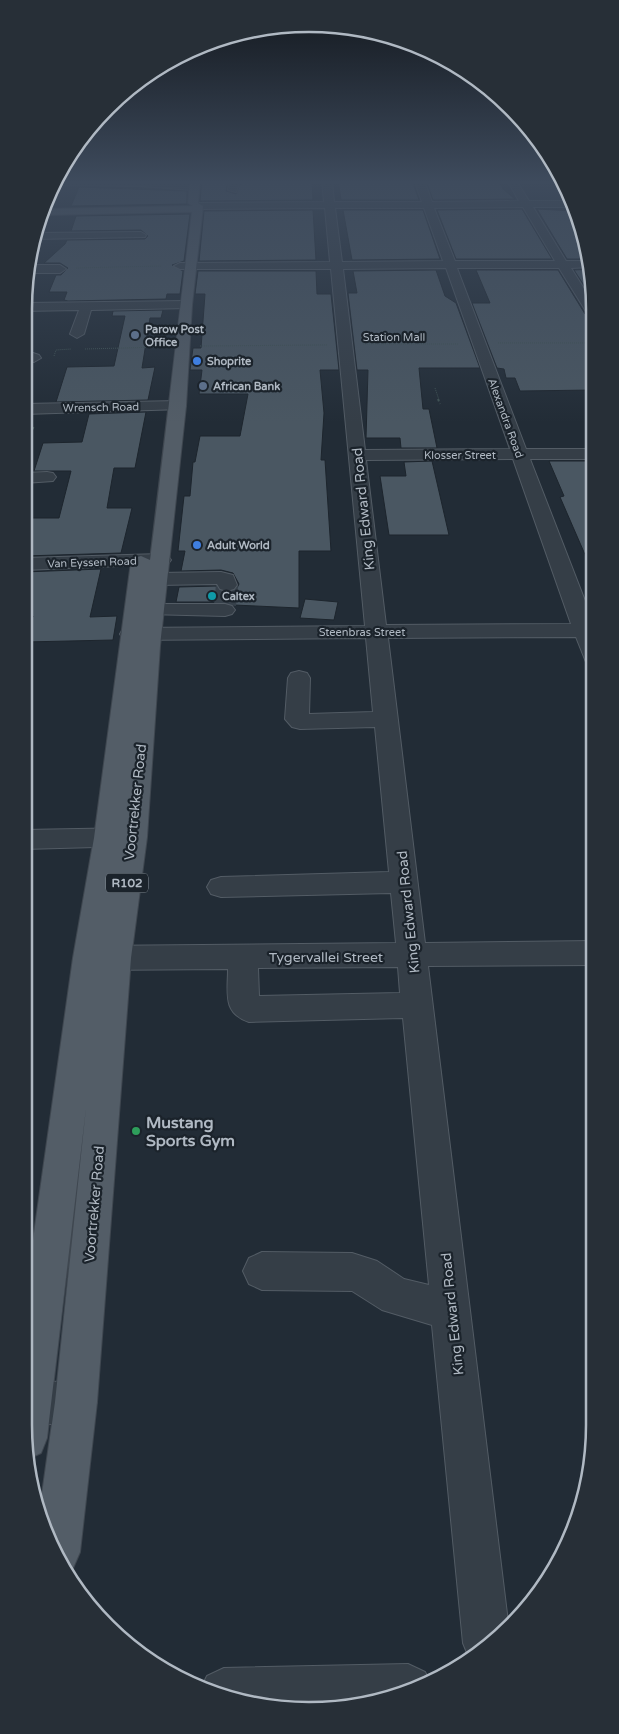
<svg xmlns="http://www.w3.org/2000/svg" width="619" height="1734" viewBox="0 0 619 1734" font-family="'Varela Round',sans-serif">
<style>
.building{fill:#4a5762;stroke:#1d252d}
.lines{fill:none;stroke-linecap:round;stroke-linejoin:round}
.minor-tunnel{stroke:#37414b;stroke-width:22;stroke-dasharray:22 11;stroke-linecap:butt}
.minor-casing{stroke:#535c65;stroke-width:2}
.major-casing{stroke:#3f4750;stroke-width:2}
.path-far1{stroke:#415455;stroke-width:1;stroke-dasharray:1 1;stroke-linecap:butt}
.path{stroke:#415455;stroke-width:2;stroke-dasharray:2.5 2.5;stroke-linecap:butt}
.minor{fill:#353e47;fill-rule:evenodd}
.major{fill:#535d67;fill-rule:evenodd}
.service-dot{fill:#5c6f8a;stroke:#1b232b;stroke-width:2}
.shop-dot{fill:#3f7fe0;stroke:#1b232b;stroke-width:2}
.culture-dot{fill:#0f9aa8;stroke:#1b232b;stroke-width:2}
.leisure-dot{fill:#2e9e5b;stroke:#1b232b;stroke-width:2}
.labels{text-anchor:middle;stroke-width:4.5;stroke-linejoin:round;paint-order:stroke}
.far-poi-label{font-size:11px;font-weight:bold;fill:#b0b9c3;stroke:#1b232b;text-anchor:start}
.far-street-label{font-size:11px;fill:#b0b9c3;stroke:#1b232b}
.shield{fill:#1b232b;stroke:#838c95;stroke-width:1}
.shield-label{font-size:12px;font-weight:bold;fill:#b0b9c3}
.street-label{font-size:14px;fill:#b0b9c3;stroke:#1b232b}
.near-poi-label{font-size:16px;font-weight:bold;fill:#b0b9c3;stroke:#1b232b;text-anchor:start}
.rim{fill:none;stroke:#b0b9c3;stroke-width:2.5}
</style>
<rect width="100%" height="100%" fill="#222c36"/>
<path class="building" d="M202 180H228L226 191 236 194 242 180H312L313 200 200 201Z
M338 180H412L419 200H341Z
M426 180H498L503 189 515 199 433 200Z
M79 187 187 191V204L71 206Z
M522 209 552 259H456L437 210Z
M537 209 574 211 589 259H567Z
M313 210 316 260 199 261 204 211Z
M343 210H423L440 259 352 260Z
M190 214 184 261 172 265 183 271 180 294H167L166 299 68 301 64 300 67 292H49L56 275H61L68 268 60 263H44L65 244 67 240 145 239 148 236 141 230 71 231 76 216Z
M592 269 593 272V299L574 270Z
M436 270 445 296 456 303 480 368H419L423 409H429L437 448H401L400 438H366L368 370H357L348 293H357L353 271Z
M476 270H558L585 314 593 319V390L520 391 515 378H506L504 369 497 368 472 303H490Z
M198 271H316L317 294H331L339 370H320L324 413 321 460H325L331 551H299V608L234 605 225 602H176L179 587 216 586 219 591 228 593 236 590 239 584 233 573 221 570 181 571 185 551H178L184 496H190L193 462H195L200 436H240L248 394H199L202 370H190L193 348H201L205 294H195Z
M163 310 161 318H150L142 368 155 367 148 400 56 402 67 367 114 366 125 316H112L113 311Z
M146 412 135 468H114L107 508H132L121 553 24 556V518H59L71 471H34L43 443 82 442 89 414Z
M432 461 449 535H389L380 476H406L404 462Z
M549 461H593V573L560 497 564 496Z
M101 569 90 617 117 616 113 640 25 642 33 616H24V572Z
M305 599 338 602 334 620 300 618Z"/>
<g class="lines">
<path class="minor-tunnel" d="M225 605 227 585"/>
<defs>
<path id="minor" d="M61 180H143L194 184 199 187 194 190 141 186 58 185Z
M230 180H240L236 192 228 190Z
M322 180H332L334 202H422L414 180H424L432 202 519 201 507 180H516L529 201H571L572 207H533L566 261H589L591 267 571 268 593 303V317L587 313 559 268H457L526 449H593V459H530L594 624V663L586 662 576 637 388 638 425 943 594 941V965L428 966 508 1622 470 1660 463 1643 432 1325 382 1310 352 1291 262 1290 249 1284 243 1271 249 1258 262 1252 352 1253 377 1261 404 1279 429 1285 403 1018 249 1022C222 1013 228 993 228 969L93 970 82 966 78 958 82 950 93 946 396 943 391 893 221 897 211 894 207 887 211 880 221 877 389 872 375 727 300 729 292 727 285 719 288 678 291 673 299 671 307 673 310 678 309 714 373 712 366 638 131 640 123 639 120 634 123 629 131 628 365 626 331 269H180L174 266 180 263 330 262 325 208 198 209 193 206 198 203 324 202ZM523 207 555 261H455L434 208ZM335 208H424L443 261 342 262ZM446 268 510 449 365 450 343 269ZM513 459 571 624 386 625 366 460ZM398 967 400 993 259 996 258 968Z
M141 232 146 235 145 237 33 239 35 233Z
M30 265H60L66 269 60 273H29Z
M186 301 192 305 190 308 91 310 84 334 77 338 70 334 79 310 24 311 25 303Z
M24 350 39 355 41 358 34 362 24 359Z
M178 401 183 403 186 406 183 409 24 414V404Z
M47 472 53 473 56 477 53 481 24 483V473Z
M161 554 168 556 171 560 168 564 24 570V558Z
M221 572 233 575 237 585 234 589 227 591 220 589 217 584 158 585 151 583 148 579 151 575 158 573Z
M154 604H225L232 606 235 610 232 614 225 616 147 614 144 610 147 606Z
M132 828 141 830 145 837 141 844 132 846 24 849V830Z
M76 1381 91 1387 97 1402 91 1417 76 1423 24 1425V1383Z
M408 1664 425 1672 429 1680 383 1701 272 1708 202 1686 207 1676 224 1668Z"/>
<path id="major" d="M190 180H200L198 203 203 206 192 305 186 406 160 646 147 837 131 958 97 1402 80 1552 73 1568 68 1570 45 1534 40 1508 55 1402 86 1108 47 1438 41 1453 30 1458 24 1425V1304L73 958 94 838 131 562 134 558 141 556 150 560C165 444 177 328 192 212L44 215 47 209 193 206 188 203Z"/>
</defs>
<use href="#minor" class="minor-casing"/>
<use href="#major" class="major-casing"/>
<path class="path-far1" d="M76 268 162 266
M498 343H593
M363 344H459
M200 346 327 345
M85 349 161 347
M54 356 56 350 71 349
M435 388 439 400"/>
<path class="path" d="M438 399 440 404
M24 458 34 425"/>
<use href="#minor" class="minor"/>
<use href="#major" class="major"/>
</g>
<linearGradient id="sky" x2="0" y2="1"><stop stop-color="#13181e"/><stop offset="0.43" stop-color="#3e4b5d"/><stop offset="1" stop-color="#3e4b5d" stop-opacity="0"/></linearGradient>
<rect width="619" height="423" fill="url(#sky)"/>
<g class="service-dot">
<circle cx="135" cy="335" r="5"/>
<circle cx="203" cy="386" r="5"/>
</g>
<g class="shop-dot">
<circle cx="197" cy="361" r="5"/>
<circle cx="197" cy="545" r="5"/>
</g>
<circle class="culture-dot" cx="212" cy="596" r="5"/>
<circle class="leisure-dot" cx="136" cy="1131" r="5"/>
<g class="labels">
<g class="far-poi-label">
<text x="145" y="333">Parow Post<tspan x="145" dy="13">Office</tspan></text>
<text x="207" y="365">Shoprite</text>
<text x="213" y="390">African Bank</text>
<text x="207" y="549">Adult World</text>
<text x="222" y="600">Caltex</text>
</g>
<g class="far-street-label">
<text x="394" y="341">Station Mall</text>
<text transform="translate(101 407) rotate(-1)" y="4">Wrensch Road</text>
<text transform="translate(506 418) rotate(70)" y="4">Alexandra Road</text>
<text x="460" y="459">Klosser Street</text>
<text transform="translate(92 562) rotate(-2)" y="4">Van Eyssen Road</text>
<text x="362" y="636">Steenbras Street</text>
</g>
<rect class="shield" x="106" y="873.5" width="42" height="19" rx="4"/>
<g class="shield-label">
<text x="127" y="887">R102</text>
</g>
<g class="street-label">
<text transform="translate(363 509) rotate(-96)" y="5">King Edward Road</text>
<text transform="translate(135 802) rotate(-84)" y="5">Voortrekker Road</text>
<text transform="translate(408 912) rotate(-96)" y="5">King Edward Road</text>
<text x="326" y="962">Tygervallei Street</text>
<text transform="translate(94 1204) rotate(-85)" y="5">Voortrekker Road</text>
<text transform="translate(452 1314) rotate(-96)" y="5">King Edward Road</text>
</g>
<g class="near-poi-label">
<text x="146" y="1128">Mustang<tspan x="146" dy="18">Sports Gym</tspan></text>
</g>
</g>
<path d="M0 0H619V1734H0ZM309 32H309A277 277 0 0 1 586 309V1425A277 277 0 0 1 309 1702H309A277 277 0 0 1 32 1425V309A277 277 0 0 1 309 32Z" fill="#272f37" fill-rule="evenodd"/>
<path class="rim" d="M309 32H309A277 277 0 0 1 586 309V1425A277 277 0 0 1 309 1702H309A277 277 0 0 1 32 1425V309A277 277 0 0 1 309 32Z"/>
</svg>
